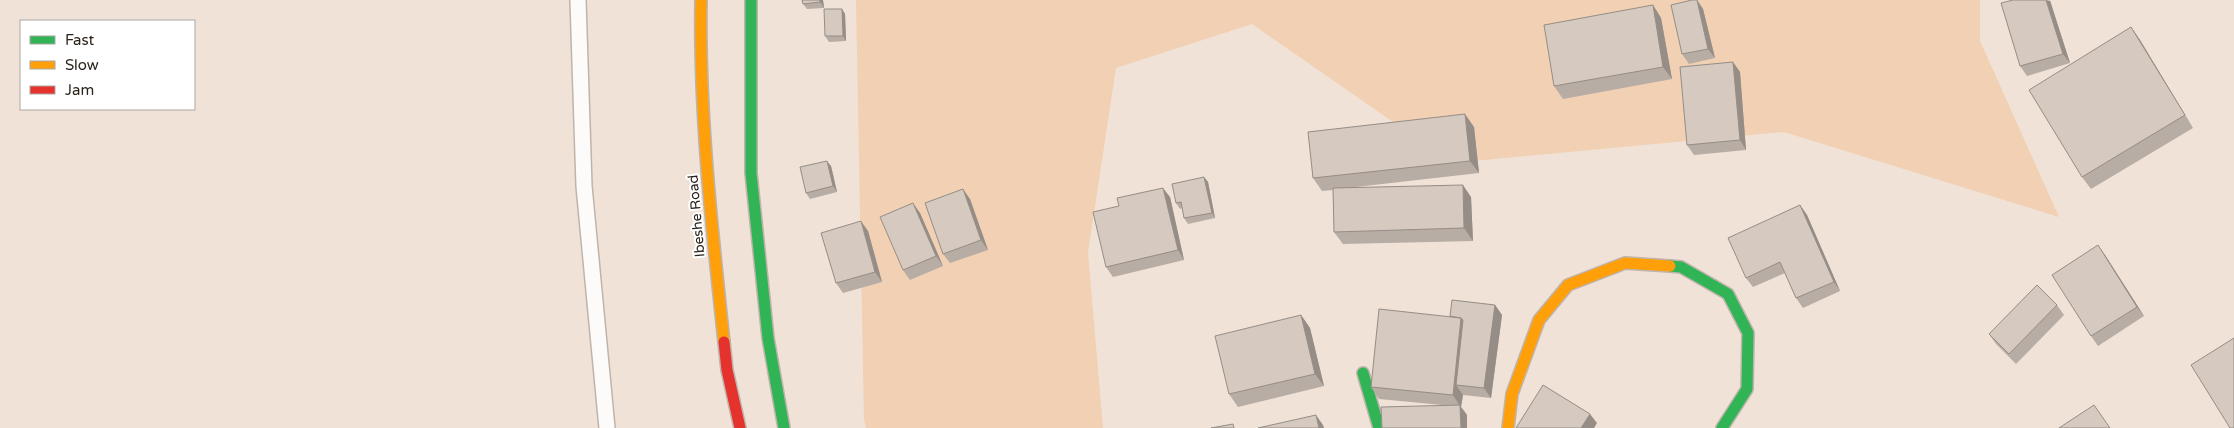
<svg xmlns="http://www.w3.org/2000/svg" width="2234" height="428" viewBox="0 0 2234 428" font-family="'Varela Round',sans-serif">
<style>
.green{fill:#f1d0b3}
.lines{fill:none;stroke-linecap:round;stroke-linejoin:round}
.lane-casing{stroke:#bfb4ab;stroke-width:18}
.fast-casing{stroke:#bfb4ab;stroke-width:14}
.slow-casing{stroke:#bfb4ab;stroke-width:14}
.jam-casing{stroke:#bfb4ab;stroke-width:14}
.lane{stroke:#fdfbf9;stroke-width:15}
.fast{stroke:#30b455;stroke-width:11}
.slow{stroke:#ff9f0a;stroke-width:11}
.jam{stroke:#e5322d;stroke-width:11}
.wall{fill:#b7ada5}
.shaded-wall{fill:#958d86}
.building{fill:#d5c9c0;stroke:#958d86}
.labels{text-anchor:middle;stroke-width:4;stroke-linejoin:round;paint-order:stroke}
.street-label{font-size:14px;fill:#2c231b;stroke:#fff}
</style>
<rect width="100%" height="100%" fill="#f0e2d6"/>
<path class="green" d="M856 0H1980V41L2059 217 1784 132 1452 163 1252 24 1116 68 1088 252 1103 428H866L864 419Z"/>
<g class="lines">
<defs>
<path id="lane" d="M578 0 584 186 607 428"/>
<path id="fast" d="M751 0V173L768 338 784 428
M1670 266 1681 267 1728 294 1748 333 1747 389 1722 428
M1363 373 1379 428"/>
<path id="slow" d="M701 0C699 114 712 229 724 342
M1508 428 1512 394 1539 320 1568 285 1625 263 1670 266"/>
<path id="jam" d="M724 342 727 370 740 428"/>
</defs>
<use href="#lane" class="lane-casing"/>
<use href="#fast" class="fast-casing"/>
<use href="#slow" class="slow-casing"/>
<use href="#jam" class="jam-casing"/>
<use href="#lane" class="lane"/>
<use href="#fast" class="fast"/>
<use href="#slow" class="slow"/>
<use href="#jam" class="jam"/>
</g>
<path class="wall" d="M802 0H823L824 8 807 9 803 4Z
M1692 0H1697L1703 9 1715 58 1689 64 1682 54Z
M2050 0 2070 63 2027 76 2020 66Z
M1653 5 1661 18 1672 79 1563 99 1554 86Z
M842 9 845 14 846 41 829 42 825 36Z
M2131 27 2140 40 2193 128 2091 189 2082 177Z
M1733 62 1740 72 1746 150 1694 155 1687 145Z
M1474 127 1479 173 1347 188 1471 197 1473 241 1343 244 1334 232 1333 190 1322 191 1313 178Z
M831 166 837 192 810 199 806 193Z
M1204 177 1208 182 1215 218 1188 224 1184 218 1182 208 1180 209 1176 203Z
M1170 197 1184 260 1113 277 1106 267Z
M970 199 988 250 950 263 943 254Z
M1800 205 1807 215 1840 291 1803 308 1796 298 1785 273 1753 287 1746 278Z
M920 213 943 266 910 280 903 270Z
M868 231 882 282 843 293 836 283Z
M2105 255 2144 316 2098 346 2091 336Z
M1495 305 1502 315 1491 398 1463 395 1461 407 1467 415V428H1382L1442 405 1379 399 1371 387 1450 316Z
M2057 305 2064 315 2016 364 1996 344 1989 334Z
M1301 315 1310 328 1324 386 1238 407 1229 394Z"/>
<path class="shaded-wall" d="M820 0H823L824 8 820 2Z
M1697 0 1703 9 1715 58 1708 49Z
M2046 0 2050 1 2070 63 2063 54Z
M1653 5 1661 18 1672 79 1663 67Z
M842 9 845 14 846 41 843 36Z
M2131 27 2140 40 2193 128 2185 115Z
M1733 62 1740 72 1746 150 1740 140Z
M1465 114 1474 127 1479 173 1470 161Z
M827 161 831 166 837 192 833 186Z
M1204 177 1208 182 1215 218 1212 213Z
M1463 185 1471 197 1473 241 1464 228Z
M1163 188 1170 197 1184 260 1178 250Z
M963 189 970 199 988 250 981 240Z
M913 203 920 213 943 266 936 256Z
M1800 205 1807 215 1840 291 1834 282Z
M861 221 868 231 882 282 875 272Z
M2098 245 2105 255 2144 316 2137 307Z
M1495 305 1502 315 1491 398 1484 388Z
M1301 315 1310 328 1324 386 1315 374Z
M1461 318 1470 330 1456 385 1463 395 1461 407 1467 415V428H1461L1460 406 1453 395Z
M1590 414 1597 423 1594 428H1581Z
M1316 415 1323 425 1324 428H1319Z"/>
<path class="building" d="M802 0H820V2L803 4Z
M1692 0H1697L1708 49 1682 54 1671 5Z
M2013 0H2046L2063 54 2020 66 2001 3Z
M1653 5 1663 67 1554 86 1544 25Z
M824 9H842L843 36H825Z
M2131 27 2185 115 2082 177 2029 90Z
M1733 62 1740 140 1687 145 1680 67Z
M1465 114 1470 161 1313 178 1308 132Z
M827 161 833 186 806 193 800 167Z
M1204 177 1212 213 1184 218 1181 202 1176 203 1172 184Z
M1463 185 1464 228 1334 232 1333 188Z
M1163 188 1178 250 1106 267 1093 212 1119 206 1117 198Z
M963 189 981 240 943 254 925 203Z
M913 203 936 256 903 270 880 217Z
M1800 205 1834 282 1796 298 1780 262 1746 278 1728 238Z
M861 221 875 272 836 283 821 233Z
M2098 245 2137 307 2091 336 2052 275Z
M2037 285 2057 305 2009 354 1989 334Z
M1452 300 1495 305 1484 388 1456 385 1463 320 1461 318 1450 316Z
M1379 309 1461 318 1453 395 1371 387Z
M1301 315 1315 374 1229 394 1215 336Z
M2234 338V428H2230L2191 365Z
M1543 385 1590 414 1581 428H1516Z
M1460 405 1461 428H1382L1381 407Z
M2094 405 2110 428H2059Z
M1316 415 1319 428H1258Z
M1233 424 1234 428H1211Z"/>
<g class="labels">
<g class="street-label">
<text transform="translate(696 216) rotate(-95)" y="5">Ibeshe Road</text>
</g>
</g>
<rect x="20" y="20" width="175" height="90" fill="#ffffff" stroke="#aba7a4"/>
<rect x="30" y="36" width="25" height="8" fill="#30b455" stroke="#aba7a4"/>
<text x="65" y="45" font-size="15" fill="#2c231b">Fast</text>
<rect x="30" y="61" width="25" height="8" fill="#ff9f0a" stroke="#aba7a4"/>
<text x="65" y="70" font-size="15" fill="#2c231b">Slow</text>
<rect x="30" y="86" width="25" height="8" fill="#e5322d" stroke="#aba7a4"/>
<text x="65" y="95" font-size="15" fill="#2c231b">Jam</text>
</svg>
